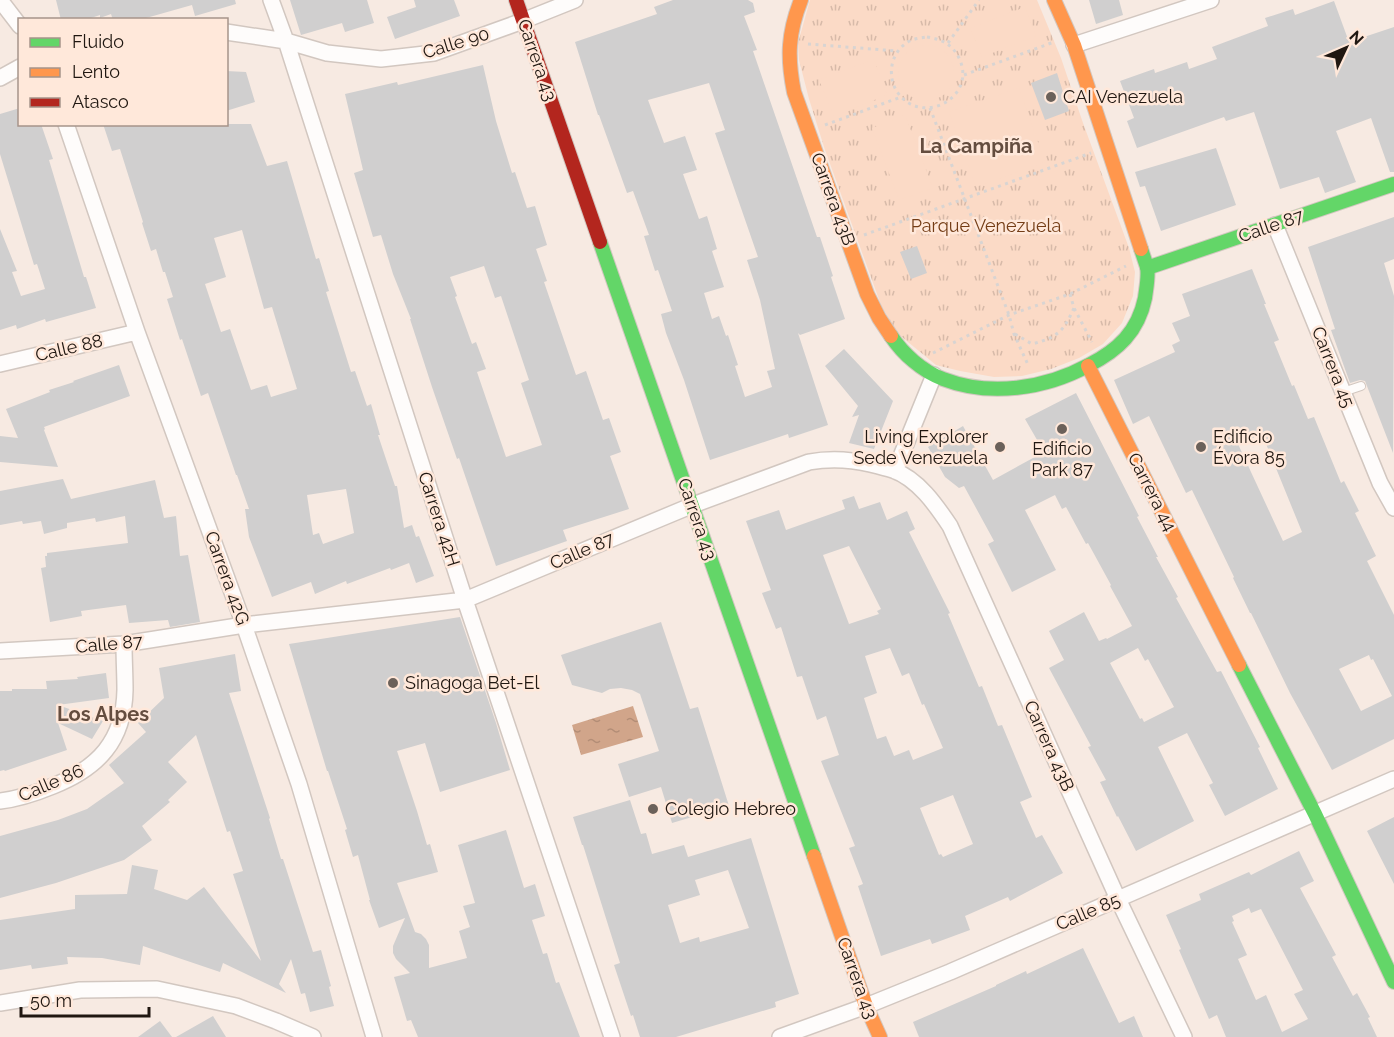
<svg xmlns="http://www.w3.org/2000/svg" width="1394" height="1037" viewBox="0 0 1394 1037" font-family="Raleway,sans-serif">
<style>
.grass{fill:url(#grass-tufts)}
.garden{fill:#fbdac6}
.water{fill:url(#water-ripples)}
.building{fill:#d0cfcf;fill-rule:evenodd}
.lines{fill:none;stroke-linecap:round;stroke-linejoin:round}
.lane-casing{stroke:#d2c7c0;stroke-width:10}
.street-casing{stroke:#d2c7c0;stroke-width:18}
.fast-casing{stroke:#d2c7c0;stroke-width:16}
.slow-casing{stroke:#d2c7c0;stroke-width:16}
.jam-casing{stroke:#d2c7c0;stroke-width:16}
.path{stroke:#d8d4d2;stroke-width:3;stroke-dasharray:3 4.5;stroke-linecap:butt}
.lane{stroke:#fefcfb;stroke-width:8}
.street{stroke:#fefcfb;stroke-width:15}
.fast{stroke:#63d668;stroke-width:14}
.slow{stroke:#ff974d;stroke-width:14}
.jam{stroke:#b3261e;stroke-width:14}
.poi-dot{fill:#6b615a;stroke:#ffe8da;stroke-width:2}
.labels{text-anchor:middle;stroke-width:5;stroke-linejoin:round;paint-order:stroke}
.street-label{font-size:18px;fill:#201711;stroke:#ffe8da}
.poi-label{font-size:18px;fill:#201711;stroke:#ffe8da;text-anchor:start}
.park-label{font-size:18px;fill:#743d16;stroke:#ffe8da}
.neighbourhood-label{font-size:20px;font-weight:bold;fill:#644d3f;stroke:#ffe8da}
</style>
<defs>
<pattern id="grass-tufts" width="24" height="20" patternUnits="userSpaceOnUse" patternTransform="scale(1.5)"><rect width="24" height="20" fill="#fbdac6"/><path d="M3 7l-1-3M5 7V3M7 7l1-3M15 17l-1-3M17 17v-4M19 17l1-3" fill="none" stroke="#d7baa9"/></pattern>
<pattern id="water-ripples" width="26" height="14" patternUnits="userSpaceOnUse" patternTransform="scale(1.5)"><rect width="26" height="14" fill="#d1a58a"/><path d="M2 4q2-2 4 0t4 0M15 11q2-2 4 0t4 0" fill="none" stroke="#b38d76"/></pattern>
</defs>
<rect width="100%" height="100%" fill="#f7eae2"/>
<path class="grass" d="M810 0H1037L1061 58 1083 123 1129 248 1135 272 1133 296 1122 323 1103 344 1079 358 1051 369 1022 376 994 377 960 371 936 365 897 333 881 305 825 150 809 99 799 60 798 43Z"/>
<path class="garden" d="M1025 7 1036 36 982 57 970 28Z
M898 73a28 28 0 1 1 56 0a28 28 0 1 1-56 0Z
M874 59 887 95 834 116 819 80Z
M1019 88 1045 162 976 187 949 112Z
M905 115 933 188 899 200 872 128Z"/>
<path class="water" d="M633 706 643 737 581 755 572 725Z"/>
<path class="building" d="M56 0H235L236 4 195 16 192 5 139 20H113L111 14 100 18V15L85 20H61Z
M290 0H367L374 23 345 32 342 23 301 35Z
M414 0H454L460 16 395 39 387 17 416 7Z
M673 0H748L753 3 755 12 744 16 757 50 753 51 817 237H820L833 276 831 277 845 319 800 335 798 333 828 425 789 438 788 434 710 460 684 380 666 333 661 314 672 311 658 270 655 271 644 236 649 235 633 191 627 193 599 115H598L575 42 657 14 654 7ZM709 83 725 130 715 133 758 257 747 260 760 300 775 369 767 371 772 387 745 397 735 366 738 365 728 335 726 336 719 316 712 319 704 293 724 287 712 251 717 249 707 216 699 219 683 174 697 170 685 136 664 143 648 100Z
M1089 0H1119L1123 15 1096 24Z
M1334 1 1349 42 1394 27V172H1390L1371 118 1336 131 1356 182 1325 193 1319 177 1280 189 1254 112 1226 121 1224 117 1137 148 1127 121 1134 118 1120 81 1154 69 1155 73 1187 62 1189 69 1217 59 1212 47 1268 26 1265 18 1293 9 1295 15Z
M483 65 496 121 512 173 515 172 527 208 535 206 547 245 536 249 547 281 544 282 576 375 586 371 603 420 609 418 621 452 610 456 629 509 563 530 567 541 496 566 474 502 459 458 457 459 432 387 410 319H411L393 274 381 235 373 237 354 173 363 170 345 94 397 82 398 85ZM484 266 495 298 501 296 529 380 521 383 542 445 506 457 477 372 486 369 476 342 472 344 455 297 457 296 450 277Z
M226 71 246 72 255 102 226 111Z
M1057 73 1069 111 1045 120 1031 83Z
M20 108V124H41L53 159 49 160 84 277H86L96 308 46 322 45 319 17 329 16 325 0 330V229L17 271 12 272 21 296 45 289 37 264 34 265 0 154V114Z
M103 124H251L267 166 287 161 316 259 319 258 329 291 326 292 351 372 355 371 367 406 371 404 380 435H378L395 486H397L404 528 412 525 416 537 419 536 434 576 416 583 409 563 391 570 390 568 347 584 346 581 315 594 311 582 272 597 249 537 245 509H249L237 475H236L208 393 201 396 182 339 180 340 167 299 173 297 165 272H163L156 249 151 251 142 223 143 222 120 149 112 151ZM242 230 264 309 272 307 297 389 271 397 267 385 251 390 230 329 221 332 205 284 226 277 214 238ZM346 489 354 533 323 544 319 533 313 535 307 495Z
M1216 148 1236 205 1161 231 1145 186 1140 187 1135 172Z
M1394 217V259L1384 263 1394 296 1393 453 1365 381 1360 380 1350 383 1331 330 1335 329 1308 247Z
M917 246 927 273 911 279 900 252Z
M1252 269 1266 304H1264L1279 340 1274 342 1292 386 1294 385 1308 419 1314 417 1341 483 1344 481 1359 511 1355 513 1376 556 1367 561 1394 615V739L1332 770 1311 731 1290 693 1251 613H1250L1233 578 1234 577 1192 490 1186 493 1149 416 1133 424 1114 380 1175 352 1172 345 1180 341 1172 323 1190 316 1182 294ZM1262 434 1302 532 1283 541 1238 444ZM1369 655 1371 660 1373 659 1392 696 1361 711 1339 669Z
M844 349 893 401 874 449 849 443 859 415 852 417 858 406 825 366Z
M119 365 130 396 44 427 45 429 44 430 58 467 0 462V436L18 438 6 409 50 392 49 390 74 382 73 381Z
M1076 393 1139 516 1137 517 1158 557H1156L1178 597 1176 598 1217 672 1221 671 1260 747 1258 748 1278 789 1225 816 1209 785 1213 783 1187 733 1158 747 1194 821 1136 851 1118 816 1117 817 1100 782 1106 780 1088 747 1091 746 1049 668 1064 660 1049 631 1084 612 1099 641 1106 638 1107 639 1132 626 1110 586 1111 585 1088 543 1086 544 1066 507 1062 509 1055 495 1025 510 1056 570 1012 592 988 544 994 541 964 486 959 488 945 477 928 447 963 426 993 480 1044 452 1025 419ZM1138 648 1145 661 1148 659 1174 707 1144 722 1142 718 1140 719 1110 663Z
M63 479 71 499 155 480 164 518 176 516 180 556 188 555 200 622 170 627 168 620 129 623 126 605 81 611 82 616 50 622 41 568 46 567 45 556H47V553L128 543 125 516 96 522 95 518 67 523V528L44 534 41 521 23 524 22 521 0 525V491Z
M854 496 859 509 880 502 887 520 907 511 915 529 909 532 950 613 948 614 979 687 982 686 998 726 1002 725 1032 797 1020 802 1036 838 1042 835 1063 873 1010 901 1008 897 965 916 970 930 932 944 930 939 881 956 858 886 863 884 849 848 855 846 821 761 839 755 826 716 817 720 802 676 797 677 781 627 776 629 762 593 771 590 746 521 779 510 786 530 845 509 842 500ZM849 546 881 609 877 611 879 614 849 624 823 555ZM890 648 902 676 909 673 922 705 924 704 943 748 913 760 909 750 894 756 886 736 877 739 864 698 877 693 865 656ZM953 795 973 844 943 857 941 854 939 855 920 808Z
M460 617 496 723 510 770 440 792 425 743 397 751 417 811 427 845 430 844 438 872 397 883 415 932 421 934 426 939 429 945V968L467 958 459 931 470 927 463 906 475 903 458 845 506 830 524 888 535 884 545 916 532 920 543 954 547 953 556 983 559 982 580 1037H418L411 1020 407 1021 394 977 410 973 396 959 393 953V946L405 918 379 928 369 900H370L358 855 353 857 345 830 347 829 328 771H327L289 644Z
M661 622 690 709 698 707 729 806 672 823 661 787 629 797 618 764 659 751 640 694 632 690 621 688 610 689 602 693 572 685 561 655Z
M235 654 241 691 229 693 270 818 269 819 281 859H283L313 952 321 950 331 986 329 987 334 1006 310 1012 305 993 301 994 291 959 279 984 286 993 223 963 220 972 143 946 140 965 102 958 67 957 68 964 32 969 31 965 0 970V920L75 909V895L127 894 132 865 158 870 154 889 187 900 204 887 261 961 233 874 243 871 230 831 227 832 196 735 168 762 187 782 168 800 170 802 142 826 152 840 124 860 56 883 0 898V836L58 820 87 809 124 783 109 765 146 732 138 723 164 698 159 668Z
M106 673 109 698 58 705 103 721 92 739 58 723 67 750 5 771 4 770 0 771V691H12V689H47L46 681 78 679 77 677Z
M630 800 641 834 646 833 652 854 684 845 688 857 751 838 799 994 775 1002 776 1007 676 1037H640L633 1015 631 1016 614 965 620 963 583 845H582L573 817ZM728 870 749 928 700 942 699 937 680 943 668 905 700 895 695 880Z
M1394 817V884L1367 831Z
M1299 851 1314 881 1300 888 1336 955 1332 957 1353 996 1357 993 1370 1017 1368 1018 1377 1037H1226L1217 1015 1209 1019 1179 950 1181 949 1166 915 1201 900 1199 894 1249 872 1251 875ZM1249 908 1251 913 1261 909 1303 990 1294 994 1308 1019 1282 1032 1266 995 1256 1000 1238 959 1247 955 1232 922 1234 921 1232 916Z
M1083 948 1119 1023 1134 1016 1143 1037H919L913 1022 996 986V985L1026 971 1027 974Z
M213 1016 226 1037H176Z
M160 1021 172 1037H138Z"/>
<g class="lines">
<defs>
<path id="lane" d="M1343 392 1361 386"/>
<path id="street" d="M0 0 20 26
M271 0 286 41 465 600 612 1037
M226 32 286 41 327 53 381 59 434 53 520 22 575 0
M1074 45 1211 0
M0 78 20 67
M66 124 137 332 244 625 299 784 374 1037
M1275 225 1380 483 1394 508
M0 364 137 332
M895 471 934 375
M0 651 124 644 244 625 465 600 693 505 809 462C830 458 849 459 870 464 878 466 886 468 893 470 918 479 936 505 950 526L1118 899 1184 1037
M0 801C18 799 36 793 53 786 98 768 124 741 125 690 125 675 124 660 124 644
M0 1003 80 990 157 989 236 1006 276 1021 313 1037
M780 1037 866 1006 950 972 1394 779"/>
<path id="fast" d="M600 242 814 856
M1147 268 1394 184
M891 336C903 354 922 371 943 379 990 397 1045 389 1089 365 1118 350 1138 332 1145 298 1146 289 1149 276 1147 267 1145 261 1143 255 1141 249
M1239 665 1315 814 1394 982"/>
<path id="slow" d="M801 0C788 33 787 57 794 92L867 294 879 318 891 336
M1054 0 1074 45 1141 249
M1088 366 1239 665
M814 856 866 1006 880 1037"/>
<path id="jam" d="M516 0 600 242"/>
</defs>
<use href="#lane" class="lane-casing"/>
<use href="#street" class="street-casing"/>
<use href="#fast" class="fast-casing"/>
<use href="#slow" class="slow-casing"/>
<use href="#jam" class="jam-casing"/>
<path class="path" d="M927 37C941 39 952 44 959 58 978 97 922 127 898 93 887 78 890 55 905 44 911 39 919 38 927 37Z
M948 43 979 0
M808 44 897 51
M964 75 1054 42
M930 108 1009 315 1014 334 1029 367
M825 125 901 97
M864 235 1091 153
M1070 294 1074 308 1092 342
M1015 334 1032 344C1058 337 1063 332 1074 308
M933 353 1009 315 1070 294 1126 266"/>
<use href="#lane" class="lane"/>
<use href="#street" class="street"/>
<use href="#fast" class="fast"/>
<use href="#slow" class="slow"/>
<use href="#jam" class="jam"/>
</g>
<g class="poi-dot">
<circle cx="1051" cy="97" r="6"/>
<circle cx="1062" cy="429" r="6"/>
<circle cx="1000" cy="447" r="6"/>
<circle cx="1201" cy="447" r="6"/>
<circle cx="393" cy="683" r="6"/>
<circle cx="653" cy="809" r="6"/>
</g>
<g class="labels">
<g class="street-label">
<text transform="translate(456 43) rotate(-17)" y="6">Calle 90</text>
<text transform="translate(537 60) rotate(71)" y="6">Carrera 43</text>
<text transform="translate(833 199) rotate(70)" y="6">Carrera 43B</text>
<text transform="translate(1271 226) rotate(-19)" y="6">Calle 87</text>
<text transform="translate(69 348) rotate(-13)" y="6">Calle 88</text>
<text transform="translate(1333 367) rotate(68)" y="6">Carrera 45</text>
<text transform="translate(1152 492) rotate(63)" y="6">Carrera 44</text>
<text transform="translate(439 519) rotate(72)" y="6">Carrera 42H</text>
<text transform="translate(697 519) rotate(71)" y="6">Carrera 43</text>
<text transform="translate(582 551) rotate(-23)" y="6">Calle 87</text>
<text transform="translate(227 578) rotate(70)" y="6">Carrera 42G</text>
<text transform="translate(109 644) rotate(-5)" y="6">Calle 87</text>
<text transform="translate(1049 746) rotate(66)" y="6">Carrera 43B</text>
<text transform="translate(51 783) rotate(-23)" y="6">Calle 86</text>
<text transform="translate(1088 912) rotate(-23)" y="6">Calle 85</text>
<text transform="translate(857 978) rotate(70)" y="6">Carrera 43</text>
</g>
<g class="poi-label">
<text x="1063" y="103">CAI Venezuela</text>
<text x="988" y="443" text-anchor="end">Living Explorer<tspan x="988" dy="21">Sede Venezuela</tspan></text>
<text x="1213" y="443">Edificio<tspan x="1213" dy="21">Évora 85</tspan></text>
<text x="1062" y="455" text-anchor="middle">Edificio<tspan x="1062" dy="21">Park 87</tspan></text>
<text x="405" y="689">Sinagoga Bet-El</text>
<text x="665" y="815">Colegio Hebreo</text>
</g>
<g class="park-label">
<text x="986" y="232">Parque Venezuela</text>
</g>
<g class="neighbourhood-label">
<text x="976" y="153">La Campiña</text>
<text x="103" y="721">Los Alpes</text>
</g>
</g>
<rect x="18" y="18" width="210" height="108" fill="#ffe8da" stroke="#a6948a" stroke-width="1.5"/>
<rect x="30" y="38" width="30" height="9" fill="#63d668" stroke="#a6948a" stroke-width="1.5"/>
<text x="72" y="48" font-size="18" fill="#201711">Fluido</text>
<rect x="30" y="68" width="30" height="9" fill="#ff974d" stroke="#a6948a" stroke-width="1.5"/>
<text x="72" y="78" font-size="18" fill="#201711">Lento</text>
<rect x="30" y="98" width="30" height="9" fill="#b3261e" stroke="#a6948a" stroke-width="1.5"/>
<text x="72" y="108" font-size="18" fill="#201711">Atasco</text>
<g transform="translate(1346 48) rotate(46)" stroke="#ffe8da" stroke-width="4.5" paint-order="stroke">
<path d="M0-4.5L10 22L0 15L-10 22Z" fill="#201711"/>
<text y="-9" font-size="16" font-weight="bold" text-anchor="middle" fill="#201711">N</text>
</g>
<path d="M21 1007v9h128v-9" fill="none" stroke="#201711" stroke-width="3"/>
<text x="30" y="1007" font-size="18" fill="#201711" stroke="#ffe8da" stroke-width="4.5" paint-order="stroke">50 m</text>
</svg>
